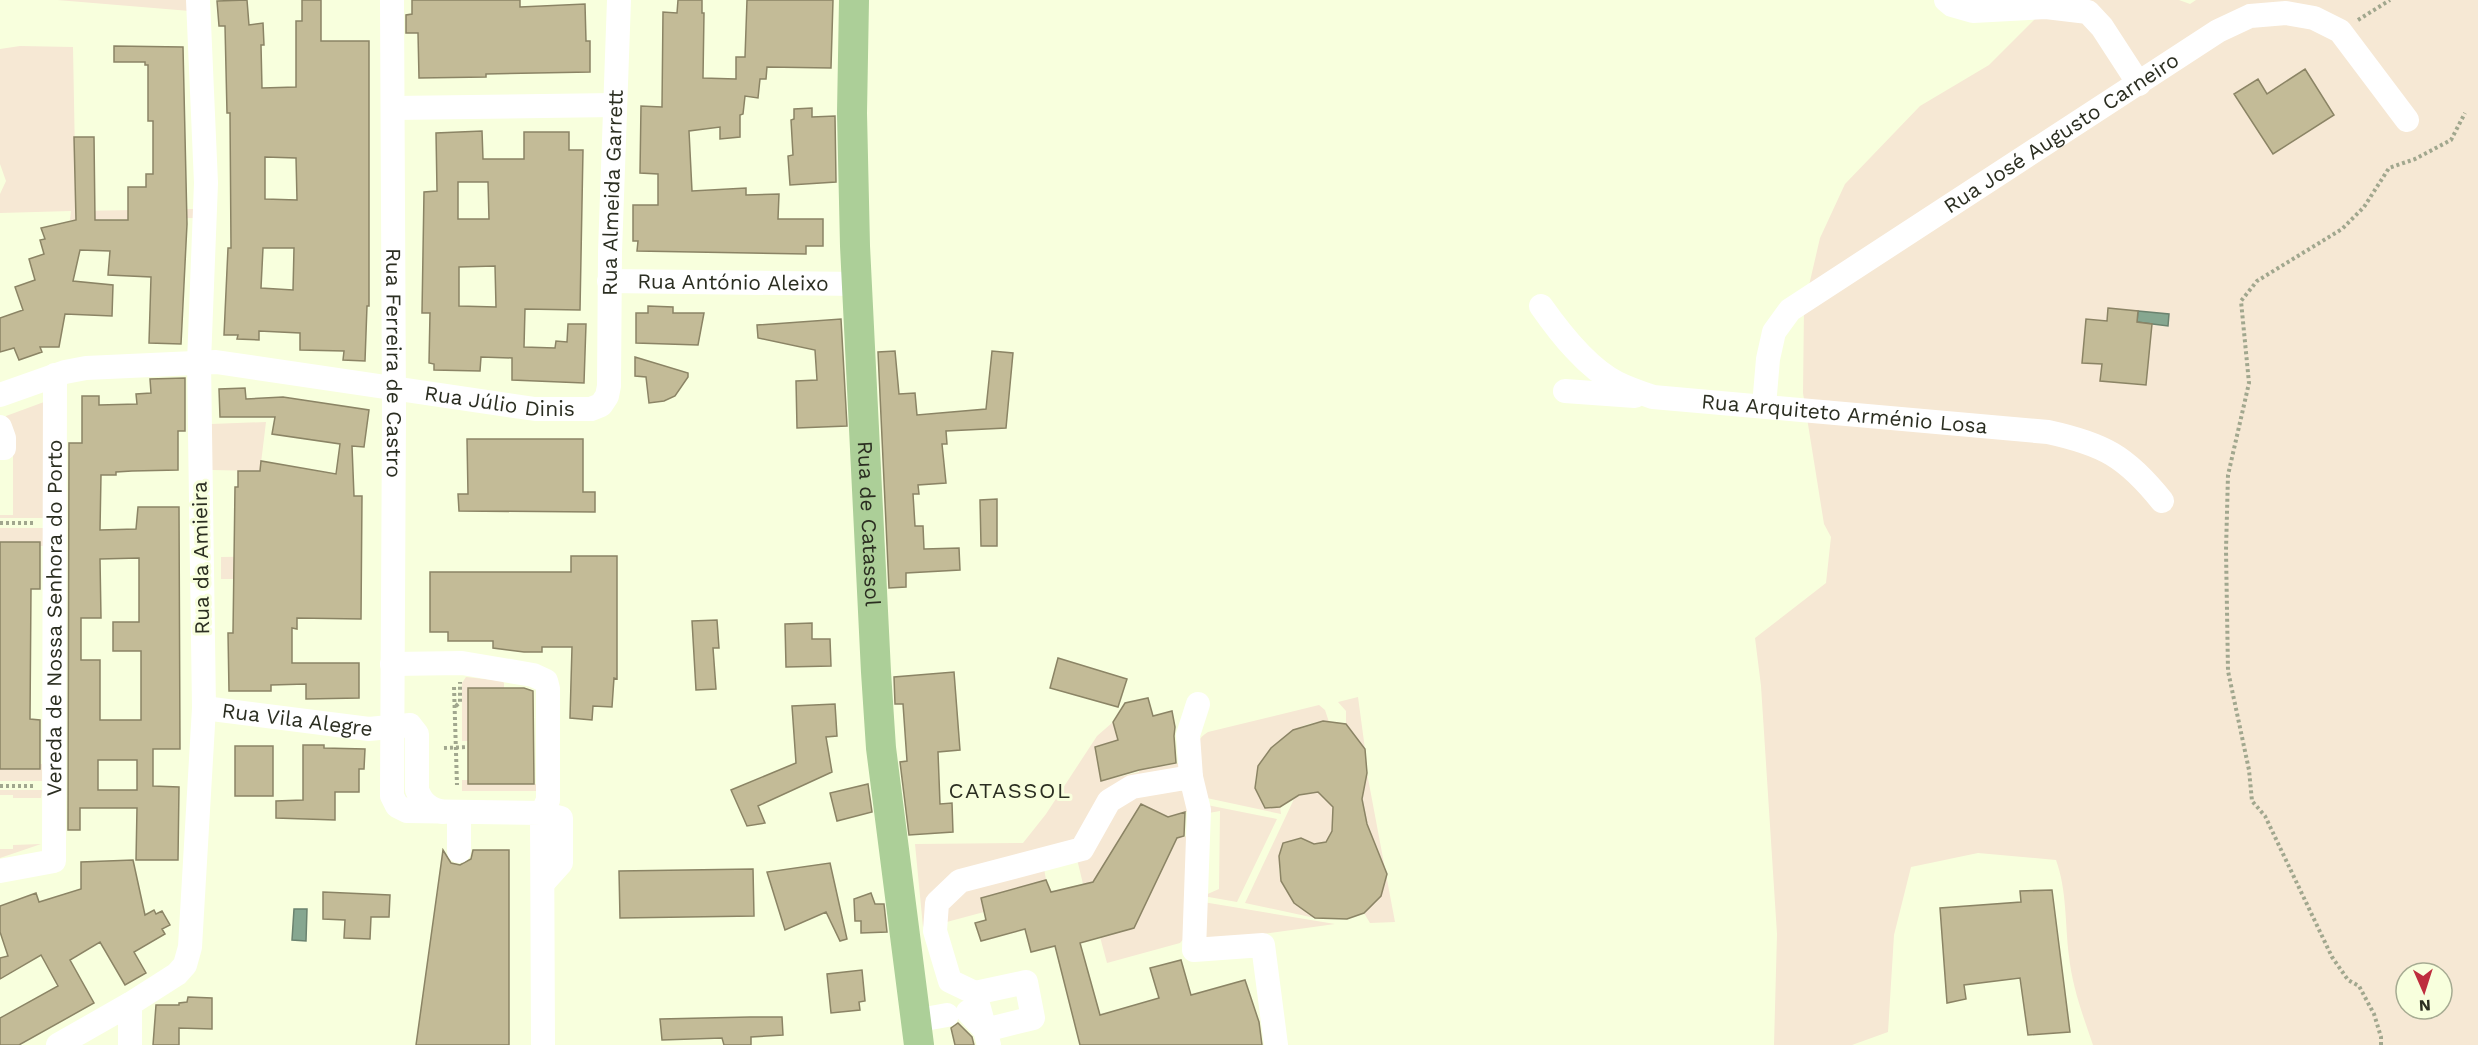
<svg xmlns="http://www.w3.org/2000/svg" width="2478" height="1045" viewBox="0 0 2478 1045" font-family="'Work Sans',sans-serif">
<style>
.green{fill:#f6e8d4;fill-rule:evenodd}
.water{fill:#86a790;stroke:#6b836f;stroke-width:1.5}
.building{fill:#c3bb97;stroke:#8b8465;stroke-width:1.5;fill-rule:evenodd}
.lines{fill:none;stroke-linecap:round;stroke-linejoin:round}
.path{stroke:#a1a78e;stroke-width:4;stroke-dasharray:3 3;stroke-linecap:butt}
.minor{stroke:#fff;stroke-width:24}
.major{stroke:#accf98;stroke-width:30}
.labels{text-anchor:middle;stroke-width:6;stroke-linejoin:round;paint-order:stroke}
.street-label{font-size:21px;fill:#2b2e21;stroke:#f8ffdd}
.neighbourhood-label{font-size:22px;letter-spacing:1.5px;fill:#2b2e21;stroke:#f8ffdd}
</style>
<rect width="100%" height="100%" fill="#f8ffdd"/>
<path class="green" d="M57 0H190V11Z
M2054 0H2179L2190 4 2196 0H2478V1045H2093C2083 1016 2072 986 2069 956 2065 924 2067 890 2056 860L1978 853 1911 867 1894 935 1888 1032 1852 1045H1774L1777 934 1761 686 1755 638 1826 583 1831 537 1824 524 1803 393 1804 307 1820 238 1845 184 1920 106 1989 65ZM2406 973H2442V1009H2406Z
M20 46 73 47 76 211 194 209V218L70 220 71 211 0 213V194L6 181 0 164V49Z
M44 402 43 518H0V515H13V437L6 416Z
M266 422 260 471 212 470 211 424Z
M0 528H43V546H36L35 542H0Z
M296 556 297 579H221V557Z
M466 677 502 681 504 683V688H468V741H462V683Z
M1358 697 1365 749 1346 724V711L1338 702Z
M1319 705 1325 710 1329 722C1297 718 1253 754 1255 787 1256 793 1262 801 1265 808L1280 807 1281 814 1202 797C1199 776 1186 744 1208 732Z
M1113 722 1118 740 1095 748 1101 781 1139 772 1138 765 1164 766 1184 762 1181 768 1155 775 1069 846 996 863 923 927 915 844 1023 843 1046 814 1097 736Z
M42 764V781H0V769Z
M1367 773 1395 922 1370 923 1364 913 1381 896 1387 874 1367 824 1362 799Z
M462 780H468V784H540L539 791H462Z
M1165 789 1184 791 1193 810 1168 817 1141 804 1093 882 1083 884 1077 859 1113 804Z
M0 790H42L41 798H13V795H0Z
M1318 792 1333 807 1332 831 1326 842 1314 844 1301 838 1283 843C1271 879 1287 898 1315 918L1245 903 1294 799 1299 795Z
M1202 804 1277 819 1237 902 1203 896 1219 889 1220 811 1203 814Z
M1187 836V935L1180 943 1107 963 1100 937 1134 927 1177 838Z
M41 844 0 858V849H13V845Z
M1044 868 1046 880 981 898 984 912 943 923V915L958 890Z
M1203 902 1335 924 1213 941H1202Z"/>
<path class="water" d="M2138 311 2169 314 2168 326 2137 322Z
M294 909H307L306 941 292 940Z"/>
<path class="building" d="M247 0 249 25 263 23 264 45H261L262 88 296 87V21H302V0H321V41H369V306H367L365 361 343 360 344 351 300 350V333L259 331V340L237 339 238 335H224L228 248H231L230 113H227L225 26H219L217 1ZM265 157 296 158 297 200 265 199ZM263 248H294L293 290 261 288Z
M412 0H520V7L585 4 586 41H590V72L486 74V77L419 78 418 33H406V15L412 14Z
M678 0H702V13H704L703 78 736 79V57H745L747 0H833L831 68 767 67 766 79H760L758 98 745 96 743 114 740 115V137L720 139V127L689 131 692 191 746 188V195L779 194 778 219H823V246H806V254L637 251 638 241H633V205H658V174L640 173 641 106 662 107 663 12 677 13Z
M114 46 183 47 187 224 181 344 149 343 151 277 108 275 110 251 80 250 73 281 113 285 112 316 65 314 59 347H40L42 352 19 360 14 348 0 352V318L23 310 15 287 35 280 29 259 44 254 40 240 45 239 41 228 76 220 74 137H94L95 220H128V187H146V174H153V121H148V65H145V62H114Z
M2305 69 2334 115 2273 154 2234 94 2258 79 2267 94Z
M812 108V117L835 116 836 182 790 185 788 156 793 155 791 120 794 119V109Z
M482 131 483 159H524V132H569V150H583L580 310 525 309 524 347 555 348 556 341 567 342 568 324H586L584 383 512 380V358L481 357 480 371 434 370V364L429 363 430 313H422L424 192 437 191 436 133ZM458 182H488L489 219H458ZM495 266 496 307 459 306V267Z
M648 306 673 307V313H704L698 345 636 343V313H648Z
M2108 308 2138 311 2137 322 2152 324 2146 385 2100 381 2102 364 2082 363 2086 319 2107 321Z
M841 319 847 426 797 428 796 381 817 380 815 350 758 338 757 325Z
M895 351 899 394 915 393 917 415 986 409 992 351 1013 353 1006 428 946 431 947 444H942L946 483 918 485 919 494H913L915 526H923L924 549 959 548 960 570 906 573V587L889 588 878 352Z
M635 357 688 373V377L675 396 664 401 649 403 646 377 635 376Z
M185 378V431H178V470L132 471 116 472V475H101L100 530 136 529 138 507H179L180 749H153V786L179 787 178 860H136L137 808H80V830H68L69 443H82V396H99V405L137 404 136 394 151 393 150 379ZM139 558V622H113V651H141V720H100V660H81V618H101L100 559ZM98 760H137V790H98Z
M245 388 246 399 283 397 369 410 364 447 352 446 354 496H362L361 619 297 618V629L292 628V663H359V698L306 699V684L271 685V691H229L228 633H233L235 487H238V471H260L261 461 336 474 340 444 272 434 275 417H220L219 389Z
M467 439H583V492H595V512L459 511 458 494H468Z
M997 499V546H981L980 500Z
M0 542H40V589H31L30 719 40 720V769H0Z
M571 556H617V679L614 678 612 707 593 706 592 720 570 718 572 647H542V652H524L493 648V641H448V632H430V572H571Z
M717 620 719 648H713L716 689 696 690 692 621Z
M812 623V639H830L831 666 786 667 785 624Z
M1058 658 1127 679 1118 707 1050 688Z
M954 672 960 750 938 752 940 804 952 803 953 832 909 835 900 762 907 761 903 704H895L894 677Z
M468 688H524L533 691 534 784H468Z
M1148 698 1153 716 1172 711 1175 727 1174 736 1176 763 1139 770 1101 781 1095 747 1118 740 1113 722 1125 703Z
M835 704 837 736 826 737 832 772 758 806 765 823 747 826 731 790 796 763 792 706Z
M1323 721 1346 724 1365 749 1367 773 1362 799 1367 824 1387 874 1381 896 1364 913 1347 919 1315 918 1294 903 1281 881 1279 856 1283 843 1301 838 1314 844 1326 842 1332 831 1333 807 1318 792 1299 795 1280 807 1265 808 1255 788 1258 766 1271 748 1293 730Z
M303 745H324V748L365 749 364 769H359V792H335V820L276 818V801L303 800Z
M235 746H273V796H235Z
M868 784 872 812 837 821 830 793Z
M1141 804 1168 817 1185 812 1184 836 1177 838 1134 928 1080 943 1100 1015 1159 998 1150 968 1181 960 1191 995 1245 980 1259 1022 1262 1045H1080L1055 946 1031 952 1025 929 981 941 975 923 986 920 981 898 1046 880 1051 892 1093 882Z
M443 850 451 863 460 865 471 859 473 850H509V1045H416Z
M133 860 145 915 154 910 156 914 162 911 170 925 162 929 165 934 134 952 146 973 125 985 100 942 70 960 94 1003 19 1045H0V1018L58 986 41 955 0 979V958L8 956 0 932V906L36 893 39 902 81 889V862Z
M830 863 847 939 840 941 826 912 785 930 767 872Z
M753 869 754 916 620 918 619 871Z
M2052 890 2070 1032 2028 1035 2020 978 1964 985 1966 999 1947 1003 1940 908 2021 902 2020 891Z
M323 892 390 895 389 917H371L370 939 344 938 345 920 323 919Z
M871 893 875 904H884L887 932 861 933V921H855L854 899Z
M862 970 865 1001 859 1002 860 1010 831 1013 827 974Z
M188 997 212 998V1029L179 1028V1045H153L156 1005H179V1003L187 1002Z
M750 1017H782L783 1035 751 1037V1045H724L722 1038 662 1040 660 1019Z
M958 1023 972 1037 974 1045H955L951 1028Z"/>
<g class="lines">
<path class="path" d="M2358 20 2390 0
M0 523H35
M454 687 457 785
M456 706 460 702V682
M444 748 468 747
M0 786H35
M2381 1045V1037L2374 1014 2359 986 2348 980 2332 957 2265 816 2252 801 2249 770 2228 671 2226 550 2228 475 2249 383 2241 301 2257 281 2342 229 2364 207 2389 168 2415 159 2451 140 2465 113"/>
<g class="minor">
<path id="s1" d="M392 0 394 412 392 796 397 806 407 811 542 813 543 1045"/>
<path d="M1946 0 1952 5 1973 11 2046 7 2088 12 2102 27 2139 84"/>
<path d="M393 108 615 105"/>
<path id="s2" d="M609 281 857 284"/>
<path id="s3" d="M1541 306C1560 333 1587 368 1617 383 1629 389 1641 393 1653 397L2048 432C2103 444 2126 456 2162 501"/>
<path d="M1565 391 1635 396"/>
<path id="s4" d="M0 395 65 372 86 368 216 362 535 409H591L601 405 607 396 609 386 610 252 619 0"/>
<path id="s5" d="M1764 406 1768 359 1774 332 1790 310 2218 31 2250 16 2286 13 2314 18 2340 31 2407 120"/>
<path d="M0 427 4 438V448H0"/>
<path d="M392 664 462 663 533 675 546 681 548 689V800L542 813 561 818V863L543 883"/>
<path id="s6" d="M204 708 369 729 410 725 417 734V790C422 803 429 809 443 812"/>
<path d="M1191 777 1188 735 1198 704"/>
<path d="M459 812V851"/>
<path id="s7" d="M0 871 54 861 55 375"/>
<path d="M975 993 950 981 935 931 937 903 960 881 1082 849 1109 801 1132 787 1191 777 1199 810 1194 950 1263 945 1276 1045"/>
<path d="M968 1012 985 1030 1033 1018 1026 982 975 993 989 1045"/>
<path d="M914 1021 947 1015"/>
<path d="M58 1045 130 1004 177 974 185 965 190 947 204 708 199 362 206 183 198 0"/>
<path d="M130 1045V1004"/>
</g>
<path class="major" id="s8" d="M854 0 852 113 855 246 876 672 881 748 919 1045"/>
</g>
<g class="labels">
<g class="street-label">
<text dy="7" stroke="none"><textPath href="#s5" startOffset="426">Rua José Augusto Carneiro</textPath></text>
<text dy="7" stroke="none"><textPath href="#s4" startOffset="824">Rua Almeida Garrett</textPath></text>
<text dy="7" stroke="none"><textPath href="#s2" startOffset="124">Rua António Aleixo</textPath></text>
<text dy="7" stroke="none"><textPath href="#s1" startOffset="363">Rua Ferreira de Castro</textPath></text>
<text dy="7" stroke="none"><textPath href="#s4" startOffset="507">Rua Júlio Dinis</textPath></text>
<text dy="7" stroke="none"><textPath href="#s3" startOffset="340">Rua Arquiteto Arménio Losa</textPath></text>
<text dy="7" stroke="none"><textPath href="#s8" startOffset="524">Rua de Catassol</textPath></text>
<text transform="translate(201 558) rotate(-91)" y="7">Rua da Amieira</text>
<text dy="7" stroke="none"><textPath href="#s7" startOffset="298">Vereda de Nossa Senhora do Porto</textPath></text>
<text dy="7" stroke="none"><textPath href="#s6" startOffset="94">Rua Vila Alegre</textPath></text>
</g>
<g class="neighbourhood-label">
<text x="1010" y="798">CATASSOL</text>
</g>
</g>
<g transform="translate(2424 991) rotate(177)"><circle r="28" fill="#f8ffdd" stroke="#a6ab92" stroke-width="1.5"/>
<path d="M0-4.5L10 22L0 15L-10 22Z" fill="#be2d3d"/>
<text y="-9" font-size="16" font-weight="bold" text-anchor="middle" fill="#2b2e21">N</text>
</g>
</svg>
